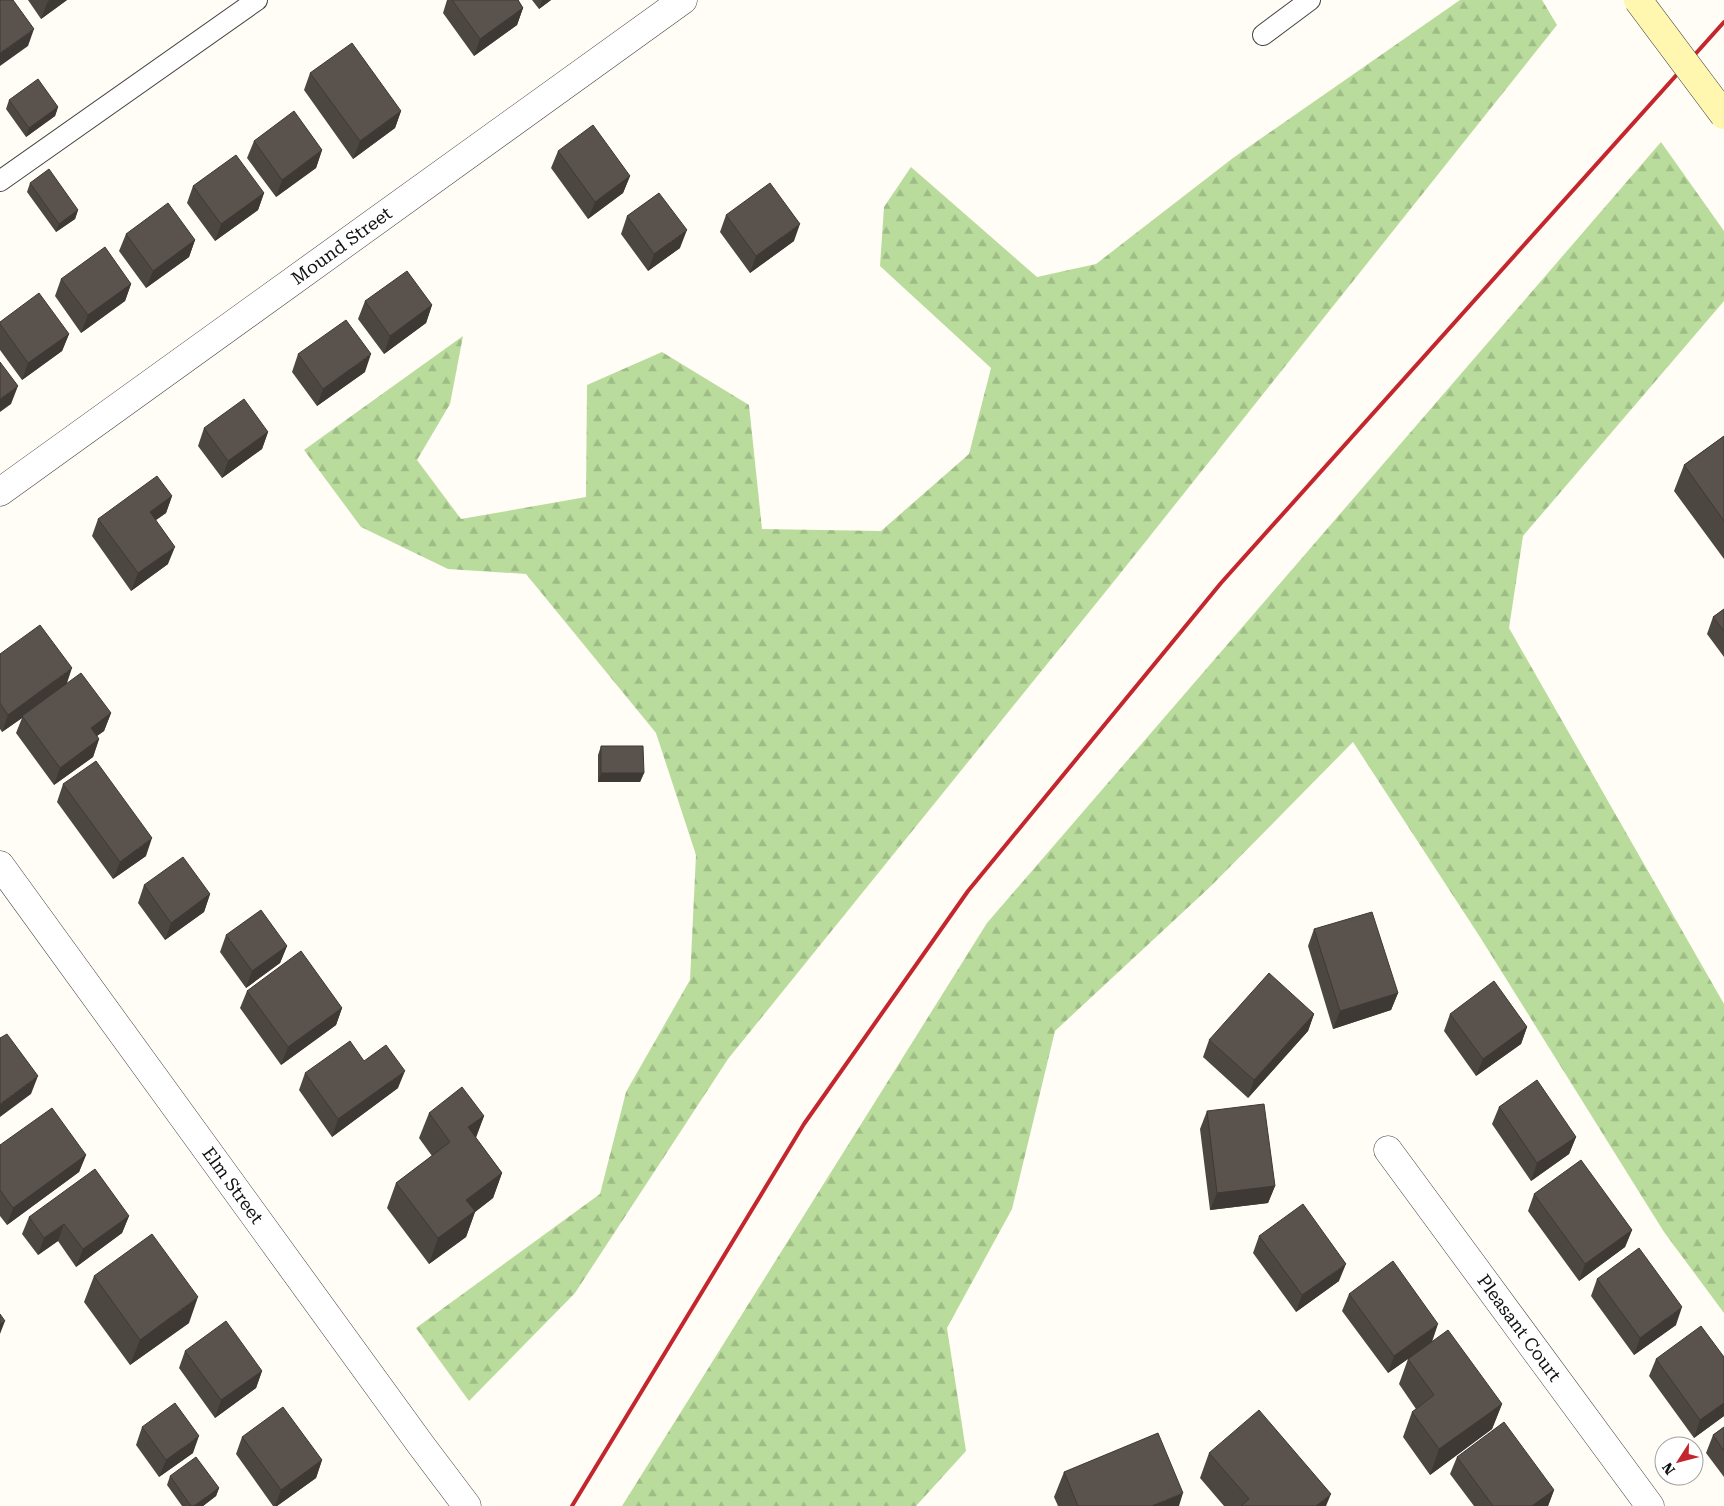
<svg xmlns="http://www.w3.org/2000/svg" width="1724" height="1506" viewBox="0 0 1724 1506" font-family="'Roboto Serif',serif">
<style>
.forest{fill:url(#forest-firs)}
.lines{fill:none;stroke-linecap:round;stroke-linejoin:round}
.service-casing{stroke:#444;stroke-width:22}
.minor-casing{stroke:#444;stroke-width:29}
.service{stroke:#fff;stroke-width:20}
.minor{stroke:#fff;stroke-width:28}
.rail{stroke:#c4262e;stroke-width:4}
.secondary-bridge-casing{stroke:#333;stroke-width:29;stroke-linecap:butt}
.secondary-bridge{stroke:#fff6b0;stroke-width:28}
.wall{fill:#4d4742}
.shaded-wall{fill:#3f3936}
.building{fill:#5a524d;stroke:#3f3936}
.labels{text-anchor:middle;stroke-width:5;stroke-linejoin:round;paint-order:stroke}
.street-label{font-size:18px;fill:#111;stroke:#fff}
</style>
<defs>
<pattern id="forest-firs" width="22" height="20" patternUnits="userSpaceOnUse" patternTransform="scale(1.25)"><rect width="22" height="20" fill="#b9dc9c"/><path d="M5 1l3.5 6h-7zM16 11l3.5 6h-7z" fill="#9ebc85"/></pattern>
</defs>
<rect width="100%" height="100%" fill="#fffdf5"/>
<path class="forest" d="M1460 0H1542L1557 25 1111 585 728 1059 575 1293 469 1401 416 1328 600 1194 626 1092 690 980 696 855 656 733 526 574 448 569 361 527 304 450 463 336 450 404 417 460 461 519 586 497 587 385 662 352 749 405 762 529 881 531 969 454 991 368 880 266 884 207 911 167 1037 277 1096 264 1233 158Z
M1661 142 1724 231V301L1523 536 1509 628 1724 1004V1313L1664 1232 1480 937 1353 742 1210 887 1055 1031 1012 1209 947 1328 966 1451 916 1506H622L987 923Z"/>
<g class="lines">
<defs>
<path id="service" d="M1263 35 1310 0
M0 181 257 0"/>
<g id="minor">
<path id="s1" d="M0 492 683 0"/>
<path id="s2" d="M0 865 421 1445 467 1506"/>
<path id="s3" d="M1388 1150 1650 1506"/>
</g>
</defs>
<use href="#service" class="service-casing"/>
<use href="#minor" class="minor-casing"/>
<use href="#service" class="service"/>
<use href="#minor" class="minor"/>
<path class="rail" d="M572 1506 804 1124 968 891 1221 583 1724 22"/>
<defs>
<path id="secondary-bridge" d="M1638 0 1724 115"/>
</defs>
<use href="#secondary-bridge" class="secondary-bridge-casing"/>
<use href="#secondary-bridge" class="secondary-bridge"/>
</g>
<path class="wall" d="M28 0H67L41 19Z
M447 0H518L523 8 517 25 474 56 443 13Z
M532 0H551L539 9Z
M310 73 401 111 395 128 353 159 304 90Z
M9 100 58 107 55 116 26 137 6 109Z
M254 141 322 150 316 168 276 197 247 158Z
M558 151 630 176 623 193 588 219 551 168Z
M30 183 78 210 75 219 56 232 27 192Z
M193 186 264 193 258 210 215 241 187 203Z
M726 215 794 241 750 273 720 232Z
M627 216 680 248 648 271 621 234Z
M126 234 195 240 189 257 146 288 119 251Z
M61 279 131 284 125 301 81 333 55 296Z
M365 301 432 305 426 323 384 354 358 319Z
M0 322 69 334 62 351 22 380 0 350Z
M298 354 365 372 317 406 292 372Z
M204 428 268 432 262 449 222 478 198 446Z
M1724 436V559L1674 491 1684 465Z
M172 496 166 513 156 520 168 564 131 591 92 536 98 519Z
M1724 609V657L1707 634 1713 617Z
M0 654 66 684 111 713 104 731 97 736 99 739 93 757 54 785 16 733 22 718 2 732 0 729Z
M601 746 644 773 640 782H598V755Z
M63 784 146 856 113 879 57 802Z
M144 885 210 894 204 912 165 940 138 903Z
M1314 929 1398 993 1391 1010 1333 1029 1308 946Z
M226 935 287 946 280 963 246 988 220 952Z
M247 991 342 1008 336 1025 281 1065 240 1008Z
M1314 1014 1308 1031 1248 1098 1203 1057 1209 1040Z
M1450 1014 1527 1027 1521 1044 1476 1076 1444 1031Z
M364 1061 398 1088 332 1137 299 1090 305 1073Z
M1499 1107 1576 1137 1569 1154 1531 1181 1492 1124Z
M1207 1111 1275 1186 1268 1203 1210 1210 1200 1129Z
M429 1113 484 1116 476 1138 502 1173 493 1198 475 1212 466 1237 429 1264 387 1208 396 1183 432 1156 419 1138Z
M0 1145 86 1155 79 1172 7 1225 0 1216Z
M1534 1194 1632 1230 1625 1247 1579 1281 1528 1211Z
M129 1216 122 1233 76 1267 58 1241 38 1255 22 1234 29 1217Z
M1259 1236 1339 1281 1296 1312 1253 1253Z
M94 1276 189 1323 130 1365 84 1302Z
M1597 1279 1676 1325 1634 1355 1591 1296Z
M1349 1294 1432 1341 1502 1404 1492 1429 1430 1475 1403 1437 1412 1412 1416 1409 1399 1384 1408 1359 1415 1354 1388 1373 1342 1311Z
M185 1351 262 1371 256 1388 215 1418 179 1368Z
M1724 1357V1416L1694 1438 1649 1376 1656 1359Z
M142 1427 193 1453 159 1477 136 1445Z
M1724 1427V1477L1706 1453 1713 1435Z
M242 1437 322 1460 316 1478 277 1506H273L236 1454Z
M1209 1453 1326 1506H1224L1200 1478Z
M1457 1457 1554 1490 1548 1506H1474L1450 1474Z
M1064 1472 1179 1506H1058L1054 1497Z
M170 1476 219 1488 216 1496 203 1506H182L167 1485Z"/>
<path class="shaded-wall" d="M50 0H67L41 19 48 1Z
M542 0H551L539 9Z
M523 8 517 25 474 56 480 39Z
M34 29 28 46 0 66V53Z
M58 107 55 116 26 137 29 128Z
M401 111 395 128 353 159 360 141Z
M322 150 316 168 276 197 282 180Z
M630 176 623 193 588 219 595 202Z
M264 193 258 210 215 241 221 224Z
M78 210 75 219 56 232 59 224Z
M800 224 794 241 750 273 756 256Z
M687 230 680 248 648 271 654 254Z
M195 240 189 257 146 288 153 271Z
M131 284 125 301 81 333 88 315Z
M432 305 426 323 384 354 390 336Z
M69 334 62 351 22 380 28 363Z
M371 354 365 372 317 406 323 389Z
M18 386 11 404 0 412V399Z
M268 432 262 449 222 478 228 461Z
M172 496 166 513 143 529 150 512Z
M175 547 168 564 131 591 138 573Z
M72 668 66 686 22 716V718L2 732 8 715Z
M111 713 104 731 84 745 91 728Z
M99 739 93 757 54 785 60 768Z
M601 773H644L640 782H598Z
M152 838 146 856 113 879 120 862Z
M210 894 204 912 165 940 171 923Z
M287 946 280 963 246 988 252 971Z
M1398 993 1391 1010 1333 1029 1340 1011Z
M342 1008 336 1025 281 1065 288 1047Z
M1314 1014 1308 1031 1248 1098 1254 1080Z
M1527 1027 1521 1044 1476 1076 1483 1059Z
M405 1071 398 1088 332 1137 338 1119Z
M38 1076 31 1094 0 1117V1104Z
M484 1116 474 1141 468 1127Z
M1576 1137 1569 1154 1531 1181 1537 1163Z
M86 1155 79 1172 7 1225 13 1208Z
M502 1173 493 1198 475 1212 466 1237 429 1264 438 1238 466 1200Z
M1275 1186 1268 1203 1210 1210 1217 1193Z
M129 1216 122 1233 76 1267 83 1249Z
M64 1224 58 1241 38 1255 44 1238Z
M1632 1230 1625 1247 1579 1281 1585 1264Z
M1346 1264 1339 1281 1296 1312 1302 1295Z
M198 1297 189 1323 130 1365 140 1340Z
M1682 1307 1676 1325 1634 1355 1640 1338Z
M5 1321 0 1334V1324Z
M1438 1324 1432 1342 1388 1373 1394 1356Z
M262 1371 256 1388 215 1418 221 1400Z
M1724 1403V1416L1694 1438 1700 1420Z
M1502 1404 1492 1429 1430 1475 1439 1449Z
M199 1436 193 1453 159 1477 166 1460Z
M322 1460 316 1478 277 1506H275L281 1490Z
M219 1488 216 1496 203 1506H194Z
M1554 1490 1548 1506H1532Z
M1183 1493 1179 1506H1152Z
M1331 1494 1326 1506H1316Z"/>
<path class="building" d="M0 0H13L34 29 0 53Z
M452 0H518L523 8 480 39Z
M352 43 401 111 360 141 310 73Z
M38 79 58 107 29 128 9 100Z
M294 111 322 150 282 180 254 141Z
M593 125 630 176 595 202 558 151Z
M236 155 264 193 221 224 193 186Z
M49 169 78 210 59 224 30 183Z
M770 183 800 224 756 256 726 215Z
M659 193 687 230 654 254 627 216Z
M168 203 195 240 153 271 126 234Z
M105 247 131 284 88 315 61 279Z
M407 271 432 305 390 336 365 301Z
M39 293 69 334 28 363 0 324V322Z
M346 320 371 354 323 389 298 354Z
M0 362 18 386 0 399Z
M244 399 268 432 228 461 204 428Z
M1724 436V521L1684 465Z
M157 476 172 496 150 512 175 547 138 573 98 519Z
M1724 609V631L1713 617Z
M40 625 72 668 8 715 0 703V654Z
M81 673 111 713 91 728 99 739 60 768 22 716Z
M601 746H643L644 773H601Z
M96 761 152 838 120 862 63 784Z
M183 857 210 894 171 923 144 885Z
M261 910 287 946 252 971 226 935Z
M1372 912 1398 993 1340 1011 1314 929Z
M301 951 342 1008 288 1047 247 991Z
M1269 973 1314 1014 1254 1080 1209 1040Z
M1494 981 1527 1027 1483 1059 1450 1014Z
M7 1034 38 1076 0 1104V1038Z
M350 1041 364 1061 386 1045 405 1071 338 1119 305 1073Z
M1537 1080 1576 1137 1537 1163 1499 1107Z
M462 1087 484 1116 468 1127 502 1173 466 1200 475 1211 438 1238 396 1183 450 1142 429 1113Z
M1264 1104 1275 1186 1217 1193 1207 1111Z
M52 1108 86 1155 13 1208 0 1190V1145Z
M1581 1160 1632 1230 1585 1264 1534 1194Z
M95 1169 129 1216 83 1249 64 1224 44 1238 29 1217Z
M1303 1204 1346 1264 1302 1295 1259 1236Z
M152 1234 198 1297 140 1340 94 1276Z
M1639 1248 1682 1307 1640 1338 1597 1279Z
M1393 1261 1438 1324 1394 1356 1349 1294Z
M0 1314 5 1321 0 1324Z
M226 1321 262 1371 221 1400 185 1351Z
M1701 1326 1724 1357V1403L1700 1420 1656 1359Z
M1448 1330 1502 1404 1439 1449 1412 1412 1434 1395 1408 1359Z
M175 1403 199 1436 166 1460 142 1427Z
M283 1407 322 1460 281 1490 242 1437Z
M1259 1410 1331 1494 1316 1506H1241L1249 1499 1209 1453Z
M1504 1422 1554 1490 1532 1506H1493L1457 1457Z
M1724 1427V1451L1713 1435Z
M1158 1433 1183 1493 1152 1506H1078L1064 1472Z
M196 1457 219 1488 194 1506H191L170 1476Z"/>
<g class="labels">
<g class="street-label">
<text dy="6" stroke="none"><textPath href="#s1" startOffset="421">Mound Street</textPath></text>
<text dy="6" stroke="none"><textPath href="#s2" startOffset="396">Elm Street</textPath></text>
<text dy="6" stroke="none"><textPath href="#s3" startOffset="221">Pleasant Court</textPath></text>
</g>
</g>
<g transform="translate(1679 1461) rotate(234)"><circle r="24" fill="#ffffff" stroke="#a0a0a0"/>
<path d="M0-4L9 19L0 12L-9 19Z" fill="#c4262e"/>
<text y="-8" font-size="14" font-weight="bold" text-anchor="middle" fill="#111111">N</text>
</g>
</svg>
